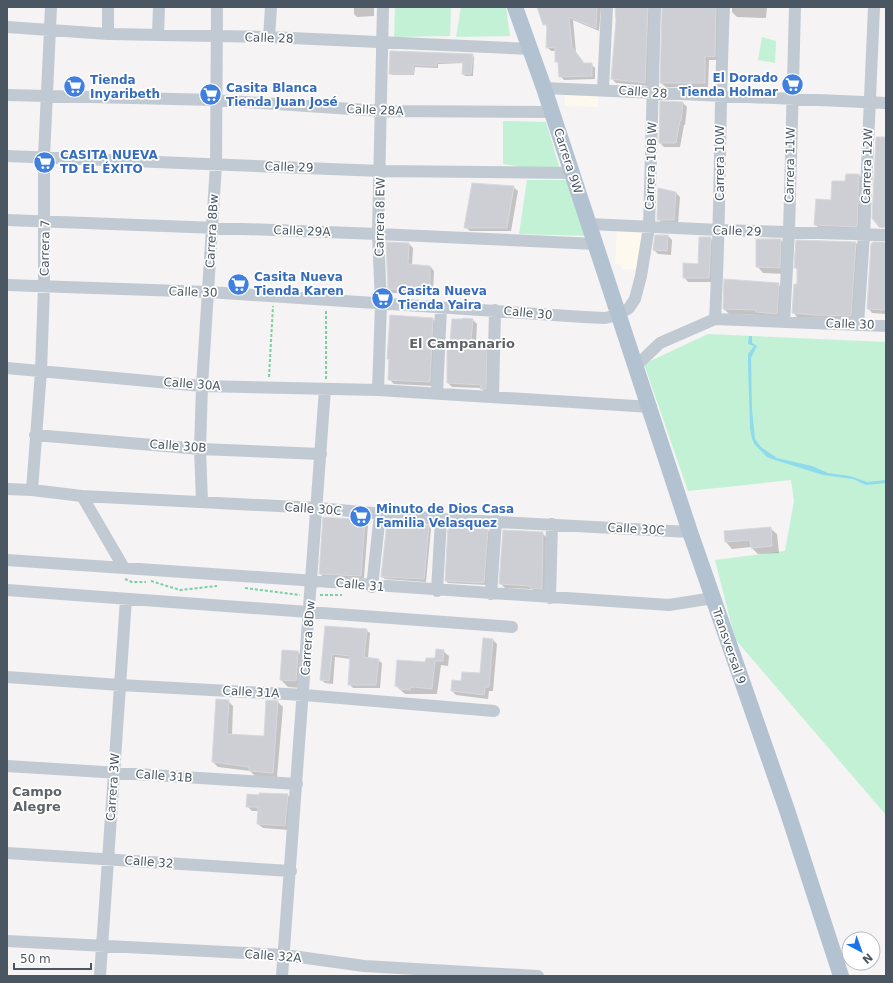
<svg xmlns="http://www.w3.org/2000/svg" width="893" height="983" viewBox="0 0 893 983" font-family="'DejaVu Sans',sans-serif">
<style>
.commercial{fill:#fdf9ef}
.green{fill:#c3f1d5}
.water{fill:#90daee}
.shadow{fill:#0003}
.building{fill:#cdcfd5;stroke:#d7d9de}
.lines{fill:none;stroke-linecap:round;stroke-linejoin:round}
.path{stroke:#7ad0a6;stroke-width:2;stroke-dasharray:3 2;stroke-linecap:butt}
.minor{stroke:#c1cad2;stroke-width:12}
.major{stroke:#b3c2d1;stroke-width:16}
.labels{text-anchor:middle;stroke-width:3.5;stroke-linejoin:round;paint-order:stroke}
.street-label{font-size:12px;fill:#4a5661;stroke:#fff}
.shop-label{font-size:12px;font-weight:bold;fill:#366cbe;stroke:#fff;text-anchor:start}
.neighbourhood-label{font-size:13px;font-weight:bold;fill:#5f6368;stroke:#fff}
</style>
<rect width="100%" height="100%" fill="#f5f3f3"/>
<path class="commercial" d="M565 95 598 96V107L565 106Z
M617 230 643 232 640 269H622L621 265 615 264Z"/>
<path class="green" d="M395 7H451L450 36 394 37Z
M461 7H506L510 36 456 37Z
M762 37 776 41 775 63 758 60Z
M503 121 546 122 561 173 503 164Z
M572 177 592 236 519 234 527 180H566Z
M708 334 886 342V815L735 639 715 560 785 551 794 501 791 480 688 491 644 364Z"/>
<path class="water" d="M749 336H752V343L757 346 751 358 752 409 755 439 761 447 777 458 812 466 828 473 850 476 867 482 886 480V483L866 485 853 479 823 475 775 460 767 457 755 445 752 439 750 428 748 363V354L754 346 748 344Z"/>
<path class="shadow" d="M354 7H374V16L357 17 354 14Z
M538 7H601L599 31 573 20 576 52 584 64H591L595 68V79L564 80 560 76 559 64 556 61V51H551L547 47 548 28 544 24Z
M616 7H654L649 86 616 83 612 79 617 21Z
M663 7H723L719 60H709L708 87H666L661 83Z
M732 7H767L766 18 737 17 732 12Z
M391 52 472 55 474 57 473 76H465L463 74 464 63 438 64V68L415 67 414 75H392L390 73Z
M683 103 687 107 685 125H684L680 147H664L660 143Z
M859 175 863 180 861 231 820 229 815 224 846 182Z
M513 187 518 191 511 231H470L465 227Z
M676 193 680 197 678 224 662 223 658 219Z
M668 236 672 240 671 255 658 254 654 250Z
M710 238 715 242 713 282H688L684 277 699 265Z
M781 240 787 247 786 274 763 273 757 266Z
M856 243 860 247 855 319 797 317 793 312 798 285V271L796 268Z
M409 244 413 248 412 266H430L434 271 433 294 393 293 389 289Z
M886 245V314L872 313 868 308Z
M778 284 783 289 782 318 762 317 760 315 729 314 724 309Z
M433 319 437 323 434 386 394 384 389 379 390 360 388 358Z
M473 320 477 324 476 342 486 343 491 347 490 393H486L481 388 452 387 448 383V341L451 340Z
M365 521 368 524 364 578 323 577 320 573Z
M429 526 431 529 426 582 385 579 382 577Z
M770 528 777 534 779 553 758 554 751 547 732 549 726 542 725 532Z
M488 530 490 532 486 585 448 583 446 581Z
M542 533 546 537 545 592 534 591 532 589 505 588 501 584Z
M326 627 366 630 370 633 368 658 378 660 382 663 380 688H353L349 684 351 659 335 657 333 684 325 683 321 680Z
M493 640 497 644 493 691H489L488 699 456 695 452 691 462 682 481 674Z
M283 651 298 652 304 659 302 688 288 687 281 680Z
M443 651 449 656 448 666 441 665 437 694H405L396 686 426 663 436 659Z
M228 701 233 706 232 735 265 737 278 702 283 707 277 777 255 776 250 771 218 767 213 762Z
M248 795H287L292 799 289 830 263 828 258 824 259 811H252L247 806Z"/>
<path class="building" d="M537 7H597L596 28 569 17 572 47 584 63H592V76L559 77 558 62H555V47L546 48 547 24 543 25Z
M615 7H648L645 83 611 79 616 21Z
M662 7H716L715 57 705 56V83H660Z
M390 51 473 54 471 74H462L463 62H437L436 66 413 65V74H389Z
M660 101 683 102 681 121H680L676 143H659Z
M876 137H886V228L879 227 872 218Z
M846 174H859L857 227 814 225 816 199 831 200 832 181H845Z
M472 183 514 186 507 228H464Z
M658 188 676 192 674 220H657Z
M655 235H668L667 251 653 250Z
M699 237H711L709 278H683V263L698 264Z
M756 239H781L780 268 756 267Z
M796 240 856 242 851 316 813 315 792 313 794 284H797V268H794Z
M386 242 409 243 408 264 430 266V290L388 289Z
M873 242H886V310L867 309 871 244Z
M724 279 779 283 777 314 756 312V310L723 309Z
M390 315 433 318 430 382 388 380 389 359H387Z
M463 318 473 319 471 341 487 342 486 389H480L481 385 447 383V340H450L452 319H463Z
M323 517 365 520 361 576 319 574Z
M387 522 429 525 424 579 381 577Z
M448 527 488 529 484 583 445 581Z
M771 527 772 546 751 548 750 540 725 542 724 531Z
M503 530 543 532 542 589 530 588V586L499 584Z
M325 626 367 629 364 657 379 659 376 685H348L350 656 332 654 329 681 320 680Z
M483 638 493 639 489 687H485L484 695 451 691 452 680 461 681 462 672 480 673Z
M436 649 444 650 443 661H435L432 689 414 687 410 688V690L399 689V687L395 686 397 660 425 662 426 658H435Z
M282 650 298 651 296 681 280 680Z
M216 699 229 700 227 734 264 736 266 700 278 701 273 773 249 771V767L212 762Z
M259 793 288 794 285 826 257 824 258 807H246L247 794 259 795Z"/>
<g class="lines">
<path class="path" d="M269 377 273 306
M326 379V311
M125 579 132 582H146
M151 581 180 590 217 586
M245 588 300 595
M320 595H342"/>
<path class="minor" d="M7 27 108 34 269 37 531 49
M108 34V7
M158 35 159 7
M269 37 271 7
M544 88 886 103
M603 89 607 7
M7 95 215 100 382 111 552 112
M7 156 381 171 572 173
M7 220 378 234 597 244
M589 224 720 230 886 235
M7 285 209 292 584 317 605 318 618 315 629 308 635 299 641 276 649 227 655 7
M715 319C721 215 719 111 724 7
M784 322 789 232 795 7
M858 324 864 235 874 7
M636 366 660 343 715 319 886 326
M7 368 202 386 378 390 651 407
M378 390 381 304 378 234 383 7
M437 393 441 308
M493 397 495 310
M35 435 200 449 321 454
M7 489 32 490 82 496 317 508 441 519 690 532
M32 490 41 371 44 287V157L51 7
M82 496 124 568
M202 502 200 449 202 386 216 164 217 7
M7 560 669 605 713 598
M372 587 380 514
M7 590 512 627
M437 591 441 519
M491 594 496 521
M550 598 552 524
M7 677 120 685 304 695 494 711
M7 766 297 784
M7 853 291 871
M7 941 285 955 364 966 538 976
M100 976 126 599
M282 976 325 389"/>
<path class="major" d="M515 7 544 88 690 532 787 810 841 976"/>
</g>
<defs>
<symbol id="supermarket-disc" viewBox="-11 -11 22 22"><circle r="9.5" fill="#3f7fe0" stroke="#fff"/><path d="M-6-5.5h2.5l.6 2H6L4.5 2H-2.5L-4.4-4H-6ZM-1.5 3.2a1.3 1.3 0 1 0 .1 0ZM3 3.2a1.3 1.3 0 1 0 .1 0Z" fill="#fff"/></symbol>
</defs>
<g fill-rule="evenodd">
<use href="#supermarket-disc" x="780" y="72" width="25" height="25"/>
<use href="#supermarket-disc" x="62" y="74" width="25" height="25"/>
<use href="#supermarket-disc" x="198" y="82" width="25" height="25"/>
<use href="#supermarket-disc" x="32" y="150" width="25" height="25"/>
<use href="#supermarket-disc" x="226" y="272" width="25" height="25"/>
<use href="#supermarket-disc" x="370" y="286" width="25" height="25"/>
<use href="#supermarket-disc" x="348" y="504" width="25" height="25"/>
</g>
<g class="labels">
<g class="street-label">
<text transform="translate(269 38) rotate(2)" y="4">Calle 28</text>
<text transform="translate(643 92) rotate(4)" y="4">Calle 28</text>
<text transform="translate(375 110) rotate(2)" y="4">Calle 28A</text>
<text transform="translate(568 161) rotate(72)" y="4">Carrera 9W</text>
<text transform="translate(720 163) rotate(-90)" y="4">Carrera 10W</text>
<text transform="translate(790 165) rotate(-89)" y="4">Carrera 11W</text>
<text transform="translate(651 166) rotate(-88)" y="4">Carrera 10B W</text>
<text transform="translate(867 166) rotate(-88)" y="4">Carrera 12W</text>
<text transform="translate(289 167) rotate(2)" y="4">Calle 29</text>
<text transform="translate(380 217) rotate(-89)" y="4">Carrera 8 EW</text>
<text transform="translate(212 231) rotate(-87)" y="4">Carrera 8Bw</text>
<text transform="translate(302 231) rotate(2)" y="4">Calle 29A</text>
<text transform="translate(737 231) rotate(2)" y="4">Calle 29</text>
<text transform="translate(45 248) rotate(-89)" y="4">Carrera 7</text>
<text transform="translate(193 292) rotate(2)" y="4">Calle 30</text>
<text transform="translate(528 313) rotate(5)" y="4">Calle 30</text>
<text transform="translate(850 324) rotate(2)" y="4">Calle 30</text>
<text transform="translate(192 384) rotate(4)" y="4">Calle 30A</text>
<text transform="translate(178 446) rotate(4)" y="4">Calle 30B</text>
<text transform="translate(313 509) rotate(4)" y="4">Calle 30C</text>
<text transform="translate(636 529) rotate(3)" y="4">Calle 30C</text>
<text transform="translate(360 585) rotate(5)" y="4">Calle 31</text>
<text transform="translate(308 638) rotate(-86)" y="4">Carrera 8Dw</text>
<text transform="translate(729 646) rotate(71)" y="4">Transversal 9</text>
<text transform="translate(251 692) rotate(3)" y="4">Calle 31A</text>
<text transform="translate(164 776) rotate(4)" y="4">Calle 31B</text>
<text transform="translate(113 787) rotate(-86)" y="4">Carrera 3W</text>
<text transform="translate(149 862) rotate(4)" y="4">Calle 32</text>
<text transform="translate(273 956) rotate(4)" y="4">Calle 32A</text>
</g>
<g class="shop-label">
<text x="778" y="82" text-anchor="end">El Dorado<tspan x="778" dy="14">Tienda Holmar</tspan></text>
<text x="90" y="84">Tienda<tspan x="90" dy="14">Inyaribeth</tspan></text>
<text x="226" y="92">Casita Blanca<tspan x="226" dy="14">Tienda Juan José</tspan></text>
<text x="60" y="159">CASITA NUEVA<tspan x="60" dy="14">TD EL ÉXITO</tspan></text>
<text x="254" y="281">Casita Nueva<tspan x="254" dy="14">Tienda Karen</tspan></text>
<text x="398" y="295">Casita Nueva<tspan x="398" dy="14">Tienda Yaira</tspan></text>
<text x="376" y="513">Minuto de Dios Casa<tspan x="376" dy="14">Familia Velasquez</tspan></text>
</g>
<g class="neighbourhood-label">
<text x="462" y="348">El Campanario</text>
<text x="37" y="796">Campo<tspan x="37" dy="15">Alegre</tspan></text>
</g>
</g>
<rect width="893" height="983" fill="none" stroke="#4a5661" stroke-width="16"/>
<g transform="translate(861 951) rotate(139)"><circle r="19" fill="#ffffff" stroke="#b7bbc0"/>
<path d="M0-3L7 15L0 10L-7 15Z" fill="#1a73e8"/>
<text y="-6" font-size="11" font-weight="bold" text-anchor="middle" fill="#4a5661">N</text>
</g>
<path d="M14 963v6h77v-6" fill="none" stroke="#4a5661" stroke-width="2"/>
<text x="20" y="963" font-size="12" fill="#4a5661" stroke="#ffffff" stroke-width="3" paint-order="stroke">50 m</text>
</svg>
